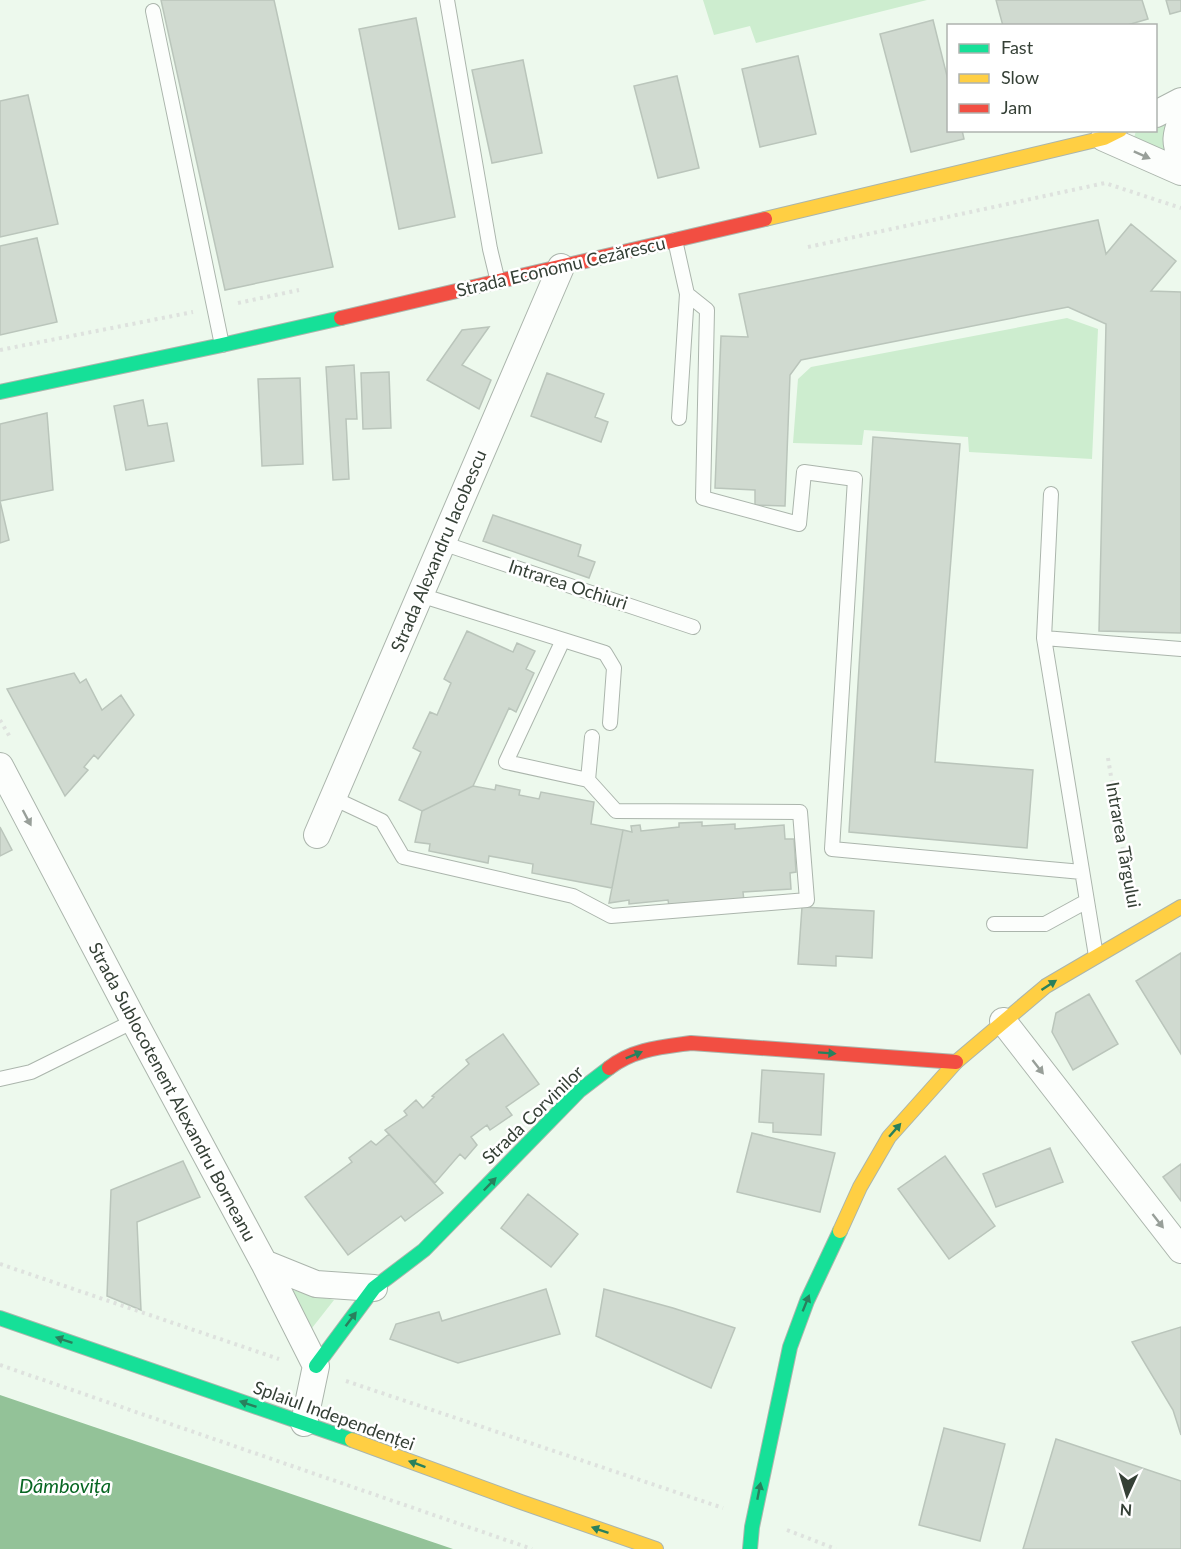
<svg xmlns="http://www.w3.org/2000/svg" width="1181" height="1549" viewBox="0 0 1181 1549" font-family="Lato,sans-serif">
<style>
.green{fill:#cdedcf}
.water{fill:#93c298}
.building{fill:#d0dad0;stroke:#bac5bb;stroke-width:1.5}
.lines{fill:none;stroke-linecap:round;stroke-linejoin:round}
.lane-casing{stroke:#abb5ac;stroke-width:16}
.street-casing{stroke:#abb5ac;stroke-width:28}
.fast-casing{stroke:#abb5ac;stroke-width:16}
.slow-casing{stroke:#abb5ac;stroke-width:16}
.jam-casing{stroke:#abb5ac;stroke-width:16}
.path{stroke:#dee2de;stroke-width:4;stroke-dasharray:3 4.5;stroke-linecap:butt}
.lane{stroke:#fcfefc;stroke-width:14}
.street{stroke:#fcfefc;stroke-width:26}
.fast{stroke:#16e098;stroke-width:14}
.slow{stroke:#ffcf43;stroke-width:14}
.jam{stroke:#f24e42;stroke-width:14}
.oneway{fill:#989f99}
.oneway2{fill:#29805d}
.labels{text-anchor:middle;stroke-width:5;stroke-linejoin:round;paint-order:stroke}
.street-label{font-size:18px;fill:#354036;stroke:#fff}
.water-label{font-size:20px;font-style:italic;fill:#086723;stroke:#fff}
</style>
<rect width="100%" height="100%" fill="#edf9ed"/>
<path class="green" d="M703 0H927L756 43 750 26 714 35Z
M1173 112 1170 153 1133 141 1136 131 1156 130V121Z
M1067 318 1098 329 1092 459 969 452 968 437 864 430 862 445 793 443 798 379 811 367Z
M292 1290 334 1300 312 1328Z"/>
<path class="water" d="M0 1395 453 1549H0Z"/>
<path class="building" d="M161 0H274L333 267 225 290Z
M996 0H1142L1148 19 1124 26H1003Z
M1166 0H1181V11L1170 14Z
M416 18 455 217 399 229 359 29Z
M933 20 948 80V130H962L964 139 911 152 880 34Z
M798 56 816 134 760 147 742 69Z
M523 60 542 153 492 163 472 70Z
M677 76 699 168 658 178 634 86Z
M28 95 58 224 0 237V101Z
M1098 220 1106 254 1131 224 1176 261 1151 291 1181 292V633L1099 631 1106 324 1068 307 801 360 790 375 785 506 755 505V490L715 488 721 336 748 337 739 294Z
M37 238 57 322 0 335V246Z
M489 327 462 365 491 380 479 409 427 380 462 330Z
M354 365 357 419H346L349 479 333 480 326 367Z
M389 372 391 428 363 429 361 373Z
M547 373 604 394 595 417 608 422 601 442 531 416Z
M300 378 303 464 262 466 258 379Z
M143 400 148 426 167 423 174 461 126 470 114 406Z
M47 413 53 490 0 501 9 540 0 543V424Z
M873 437 960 444 935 762 1033 770 1027 848 849 832Z
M493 515 581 545 578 556 595 562 589 578 483 541Z
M467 631 513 652 517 643 535 651 526 669 534 673 516 712 509 708 473 786 422 811 399 800 421 752 413 748 430 712 437 715 451 683 444 679Z
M74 673 80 683 86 679 102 710 121 695 134 715 98 759 94 755 84 767 88 770 65 796 7 689Z
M496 785 520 790 519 795 539 799 541 792 594 802 591 824 623 830 612 888 532 873 533 864 489 856 488 863 429 851 430 844 415 842 422 811 473 786 495 790Z
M702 822V826L735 824V829L784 825 785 839H794L796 872 790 873 791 889 743 892 744 901 669 906 668 900 629 904V900L609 903 623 830 632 832 631 826 640 825 641 831 679 827V823Z
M0 827 12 850 0 856Z
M802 907 874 911 872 958 836 956V966L798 964Z
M1181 953V1054L1136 981Z
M1089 994 1118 1044 1073 1070 1052 1032 1056 1013Z
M503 1034 539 1084 506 1107 512 1115 490 1130 487 1125 471 1137 477 1145 465 1159 460 1154 435 1183 385 1130 407 1115 404 1111 416 1100 423 1108 434 1097 432 1096 469 1064 466 1060Z
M762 1070 824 1074 821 1135 773 1132V1123L759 1122Z
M752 1133 835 1153 820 1212 737 1192Z
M389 1134 443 1193 405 1221 401 1216 348 1255 305 1197 352 1162 349 1158 371 1141 376 1145Z
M1050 1148 1063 1182 996 1207 983 1174Z
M945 1156 995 1226 949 1259 898 1189Z
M183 1161 200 1197 137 1222 141 1310 107 1296 111 1190Z
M1181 1164V1201L1163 1177Z
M528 1194 578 1234 551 1267 501 1228Z
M546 1289 560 1334 458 1363 390 1339 396 1324 439 1312 442 1321Z
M604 1289 673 1308 735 1328 711 1388 596 1336Z
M1181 1327V1435L1173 1410 1132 1342Z
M944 1428 1005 1444 980 1541 919 1525Z
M1056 1439 1181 1481V1549H1023Z"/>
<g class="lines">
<defs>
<path id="lane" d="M447 0 490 249 498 282
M153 11 222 345
M675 240 687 294 679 418
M687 294 707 310 703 498 799 524 804 472 855 479 832 849 1082 872
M1051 494 1044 638 1181 649
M442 543 693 627
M420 595 605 653 614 668 610 723
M1044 638 1096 956
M563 640 506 762 588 780 592 737
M333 798 382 821 403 857 573 896 611 916 807 900 800 812 616 811 588 780
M994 924H1045L1087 901
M0 1079 31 1072 134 1021"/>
<path id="street" d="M1156 114 1181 101
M1181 121C1176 134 1174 143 1181 156
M1104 138 1181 172
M0 766 134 1021 264 1263 316 1366 304 1423
M317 835 561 267
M1003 1021 1181 1250
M264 1263 316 1284 374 1288"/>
<path id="fast" d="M0 392 222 345 341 318
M0 1318 352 1440
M316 1366 374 1288 424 1250 579 1091 609 1068
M750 1549 752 1527 790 1347 807 1301 840 1231"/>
<path id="slow" d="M765 219 1104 138 1120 130
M840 1231 860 1187 889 1137 956 1062 1046 986 1181 907
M352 1440 521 1502 656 1549"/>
<path id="jam" d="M341 318 765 219
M609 1068C633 1049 662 1047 691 1043L956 1062"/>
</defs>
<use href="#lane" class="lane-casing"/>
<use href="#street" class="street-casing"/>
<use href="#fast" class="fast-casing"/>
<use href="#slow" class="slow-casing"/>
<use href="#jam" class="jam-casing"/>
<path class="path" d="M808 247 1105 183 1181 208
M238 303 299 290
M0 350 193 312
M0 720 10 737
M1108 758 1131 899
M0 1264 279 1359
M0 1365 532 1549
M346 1381 723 1508
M787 1530 836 1549"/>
<use href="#lane" class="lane"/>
<use href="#street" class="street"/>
<use href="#fast" class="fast"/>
<use href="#slow" class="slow"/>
<use href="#jam" class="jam"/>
</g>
<defs><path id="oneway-solid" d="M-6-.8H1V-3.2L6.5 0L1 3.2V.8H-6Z" transform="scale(1.5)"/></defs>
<g class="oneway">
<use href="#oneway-solid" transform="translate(1142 155) rotate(24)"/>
<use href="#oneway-solid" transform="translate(27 818) rotate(62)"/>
<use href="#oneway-solid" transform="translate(1038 1067) rotate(52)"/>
<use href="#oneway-solid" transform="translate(1158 1221) rotate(52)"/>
</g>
<g class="oneway2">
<use href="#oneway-solid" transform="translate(1049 985) rotate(-33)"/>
<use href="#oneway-solid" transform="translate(827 1053) rotate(4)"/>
<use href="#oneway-solid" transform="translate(634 1055) rotate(-22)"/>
<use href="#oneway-solid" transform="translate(895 1130) rotate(-49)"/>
<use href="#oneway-solid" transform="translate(490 1184) rotate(-46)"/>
<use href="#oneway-solid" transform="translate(806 1303) rotate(-68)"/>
<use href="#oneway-solid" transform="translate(351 1319) rotate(-53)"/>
<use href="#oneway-solid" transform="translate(64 1340) rotate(-161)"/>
<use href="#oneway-solid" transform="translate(248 1404) rotate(-161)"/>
<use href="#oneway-solid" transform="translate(417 1464) rotate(-160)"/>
<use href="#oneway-solid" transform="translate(759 1491) rotate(-79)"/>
<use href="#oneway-solid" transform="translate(600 1530) rotate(-161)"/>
</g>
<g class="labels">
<g class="street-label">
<text transform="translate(561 267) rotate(-13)" y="6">Strada Economu Cezărescu</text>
<text transform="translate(439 551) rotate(-67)" y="6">Strada Alexandru Iacobescu</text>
<text transform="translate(568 585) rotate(18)" y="6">Intrarea Ochiuri</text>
<text transform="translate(1123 845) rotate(80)" y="6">Intrarea Târgului</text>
<text transform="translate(172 1092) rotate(62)" y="6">Strada Sublocotenent Alexandru Borneanu</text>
<text transform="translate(533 1115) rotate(-44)" y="6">Strada Corvinilor</text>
<text transform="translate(334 1416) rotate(20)" y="6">Splaiul Independenței</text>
</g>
<g class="water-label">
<text x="65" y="1493">Dâmbovița</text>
</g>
</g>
<rect x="947" y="24" width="210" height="108" fill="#ffffff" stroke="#aeb3af" stroke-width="1.5"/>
<rect x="959" y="44" width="30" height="9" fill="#16e098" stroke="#aeb3af" stroke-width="1.5"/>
<text x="1001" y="54" font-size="18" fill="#354036">Fast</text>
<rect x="959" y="74" width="30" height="9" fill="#ffcf43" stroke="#aeb3af" stroke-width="1.5"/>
<text x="1001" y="84" font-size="18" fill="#354036">Slow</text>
<rect x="959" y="104" width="30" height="9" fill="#f24e42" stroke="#aeb3af" stroke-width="1.5"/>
<text x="1001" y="114" font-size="18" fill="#354036">Jam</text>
<g transform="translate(1127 1495) rotate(184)" stroke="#ffffff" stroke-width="4.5" paint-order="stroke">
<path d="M0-4.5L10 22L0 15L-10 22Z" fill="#354036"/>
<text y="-9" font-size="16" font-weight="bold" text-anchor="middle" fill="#354036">N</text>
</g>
</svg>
